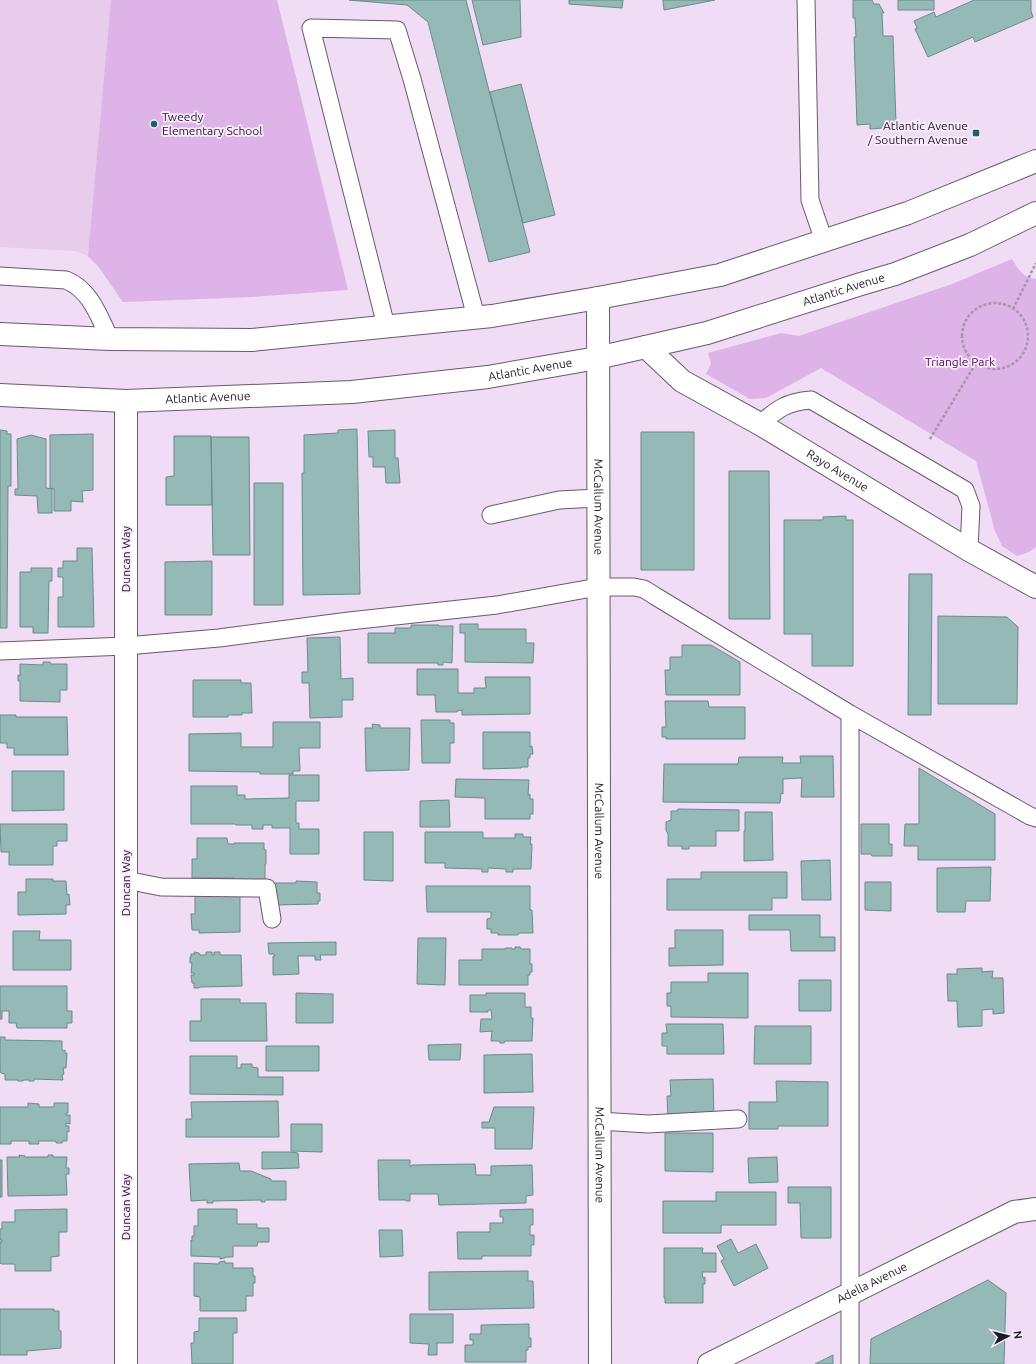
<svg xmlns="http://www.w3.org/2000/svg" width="1036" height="1364" viewBox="0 0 1036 1364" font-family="Ubuntu,sans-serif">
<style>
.built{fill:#e7cdeb}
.green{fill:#deb3e7}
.building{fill:#95b9b6;stroke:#698c89}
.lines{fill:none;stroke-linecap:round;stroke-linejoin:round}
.service-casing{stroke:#6a596e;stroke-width:19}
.minor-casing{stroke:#6a596e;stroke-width:24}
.primary-casing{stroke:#6a596e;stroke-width:24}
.path{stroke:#a596a9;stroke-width:2.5;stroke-dasharray:3 2;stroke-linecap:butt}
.service{stroke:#fff;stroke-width:17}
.minor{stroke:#fff;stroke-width:22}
.primary{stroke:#fff;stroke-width:22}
.poi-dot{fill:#186561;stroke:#fbebfe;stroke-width:1.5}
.labels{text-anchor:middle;stroke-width:3.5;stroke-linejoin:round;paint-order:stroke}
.poi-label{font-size:12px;fill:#201922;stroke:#fbebfe;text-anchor:start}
.street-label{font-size:12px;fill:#201922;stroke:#fbebfe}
.park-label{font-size:12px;fill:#481052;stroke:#fbebfe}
</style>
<rect width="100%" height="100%" fill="#f0dcf4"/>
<path class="built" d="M0 0H277L348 290 251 297 123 302 98 266 88 256 75 251 0 247Z"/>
<path class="green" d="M111 0H277L348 290 251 297 123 302 98 266 88 256Z
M1012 259C1018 269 1023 278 1036 279V547L1029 552 1017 556 1002 546 995 531 976 461 821 368 766 398 750 399 706 374 711 364 708 353 781 333 799 336 952 284Z"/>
<path class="building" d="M349 0H466L530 252 489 262 428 22 407 5Z
M472 0H520L521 37 483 45Z
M569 0H623L622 8 569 4Z
M663 0H715L664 10Z
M853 0H872L874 4H879L884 13H882L883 36H893L896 123 883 124V128L870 129V124L857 125 854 37H856L855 18H853Z
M898 0H934V10H898Z
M974 0H1031V11L1033 17 975 42 973 37 928 57 915 29 917 28 914 21 934 12 936 17Z
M521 84 555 215 523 223 490 92Z
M357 429 360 594 303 595 302 473H304V435L338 433V430Z
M0 430 7 431V434H11V486H8L7 628H0Z
M395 430V458H398L400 483H386L385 467H373V457H369L368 431Z
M641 432H694V570H641Z
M93 434V490L82 491 83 502 71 501V511H54V489L50 488V435Z
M31 435 46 439V488L52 489V513H38L37 496 15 495V489H18L17 439Z
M174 436H211L212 505H166V477L174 476Z
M211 437H249L250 555H213Z
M729 471H769L770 619H729Z
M254 483H283V605H254Z
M846 516V520H853V666H812V634H784V520H823V517Z
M77 548H92L94 627H58V597H63V577H58V568H63V561H77Z
M212 561V615H165V562Z
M31 568H52V581H49L48 633H33V627H20V572H31Z
M909 574H932L931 715H908Z
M938 616 1007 617 1018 627 1017 704H938Z
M460 624H478V629H526V643H534L533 663 465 662V633H460Z
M411 625H439V626H453L452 663 443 662V665H438V663H368V633H395V628H411Z
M340 637 341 679 353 678V700H342V717L310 718 309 683H302V672H308L307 638Z
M682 645H711L740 662V695H666L665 670H670V657H682Z
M43 662H50L51 664H67V690H60V702L20 701V681H18V675L20 676V664L43 665Z
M417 669H458V693H474V688H486L485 677H530V714L462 715V710L457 711V712H436L435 695H417Z
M193 680H241V683H251L252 713H242V715H228V717H193Z
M665 701H708L709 707H745V739H666V737H662V727H666Z
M0 715H16V717H67L68 755H14V748H7V743H0Z
M421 720H450V723H454V743H450V763H422Z
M273 722H320V748H299L300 771H293V774H260V772L189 771V734L241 733V747H273Z
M372 724 380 725V728H410L409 770 366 771 365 728H373Z
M483 732H530V747L532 746 533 754H530V758H528V767H522L521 768 483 769Z
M800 756H833L834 797H801L802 778 783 779V794L781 793 780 803 663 802 664 764H738L739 757H783L782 763H801Z
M919 768 995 814V860H918V846H904L905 824H919Z
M12 771H64V810L12 811Z
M289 775H319V801H296V823H299V829H319V854H290V828H272V825H263V829H252V825H236L235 824H191V786H237V795H245V799L289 798Z
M456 779 529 780 528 795 530 794V799H533V814H530V819H485V798L455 797Z
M449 800 450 827H420V801Z
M678 809 739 810V831H716V846H689V849H682V846H668V833L666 831V822L671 820V811H677Z
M745 812H772L773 860 744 861V831H745Z
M0 824H67V841H57V846H53V865H9V852H1Z
M861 824H889V844H892V856H872L871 854H861Z
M364 832H393V881L364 880Z
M425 832H483V838H515V834H523V837H531L530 844H532L531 869H513V872H506V869L488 868V872H482V869L445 868V863H425Z
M197 838H227L228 844H234V843H264V849L266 850V864H265V880H234V878H192V859H197Z
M830 860 831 900H802L801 861Z
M991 867 990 901H966L965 912H937V868Z
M701 872H787V898H772V910H667V879H701Z
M26 879H53V881H66L67 895 69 894 70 905H66V914L18 915V892H26Z
M296 881 317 882V893H320V901H318V904L274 905V883H296Z
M865 882H891V911L865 910Z
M426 886H530V910H532L533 933H519L518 935H498V933H491V929H487V919L491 918V912H427Z
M195 893H240V932L199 933V930H192L191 914H195Z
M749 915H820V937H835V951H791L790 930H749Z
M675 930H723V965L669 966V948H675Z
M13 931H40L39 940H71V970H13Z
M418 938H446L445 985 417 984Z
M336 942V955H320L321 960H315V956H298L299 974 273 975V956H275L274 954H269L268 943Z
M515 947H520L521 949H530V964H532V972H530V975H528V985H459V960H482V949H505V948H512V949H515Z
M194 952 199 953 200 955H206V952H212V955H214V952H220V955H241L242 986 200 987 199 988H194V983H192L191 975H194V973H191L192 963H190V957H191V954H195Z
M982 968V972L993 971 992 978H1003L1004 1013 993 1014V1009L982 1010V1026L958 1027 957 1001H948L947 974H957V969Z
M708 973H748V1018L671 1017V1006H667V993H671V982H708Z
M799 980H831V1011H799Z
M0 986H67V1011H72V1023H67V1028H17L16 1023H9V1011H2V1019H0Z
M296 993 333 994V1023H296Z
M486 993H525V1007H531V1018H533L532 1041H505L504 1043H500L499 1041H491L492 1031 480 1032 481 1019H492L491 1010H488V1012H470V995H486Z
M201 999H240V1003H266L267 1041H190V1021H201Z
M666 1024H723L724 1054H667V1046H662V1033H667Z
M755 1026H811V1064H754Z
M0 1037H5V1040L62 1041V1049L63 1051 65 1050V1053H67L66 1068H63L64 1074 62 1075 63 1080 34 1079V1081H29V1080H23V1081H18V1080H5V1074L1 1073 0 1071Z
M461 1044 460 1060H429L428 1045Z
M266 1046H319V1071H266Z
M532 1054 533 1092 484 1093V1055Z
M190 1056H237V1068H241V1064H252V1067L258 1068V1077H283V1095L190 1094Z
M713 1079 714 1117 668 1118 667 1096H671L670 1080Z
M776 1081 828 1082V1126H778V1129H749V1102H777Z
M278 1101 279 1137H186V1119H192L191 1102Z
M28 1103 39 1104V1107H54V1103H68V1113H66V1115H70V1124L66 1123V1126H69V1132L67 1131V1141H63L62 1143H56V1141H38L39 1144H29V1141H11V1144H0V1107H28Z
M494 1107H534L532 1149H495V1128H482V1122H489Z
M291 1124H322V1152L291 1151Z
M665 1133H713V1172L665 1171Z
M262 1152H291L298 1153 299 1168 262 1169Z
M19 1155 25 1156V1157H48V1155H53V1157H67L66 1168H69V1174H66L67 1195 8 1196 7 1157H20Z
M777 1157 778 1182 749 1183 748 1158Z
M0 1160H2V1197H0Z
M378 1160H410V1167L412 1165 475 1164 476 1175H491V1166L532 1165 533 1195 526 1196V1203L439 1205 438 1194H410V1201H406V1200H379Z
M239 1163 240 1171H251L271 1179V1181H286V1200H265V1202H261V1200L213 1201V1203H207V1200L191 1201 189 1164Z
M788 1187H831V1238H801L800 1203H788Z
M716 1192H776V1225H721V1233H663V1201H716Z
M67 1209V1232H59V1256L51 1257V1271H15V1264H2L0 1263V1242H2V1240H0V1229H2V1222H15V1210Z
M198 1209H237V1224H257V1228H269V1242H258L257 1246H233V1257H225V1258L220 1259V1257L191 1256V1240L192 1241V1236H194V1226H198Z
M533 1209V1225H530V1235H534V1245H531V1256H482V1259H458L457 1232H490V1223H503V1217H500V1210Z
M379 1230H402L403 1256 380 1257Z
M731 1239 738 1253 756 1244 768 1268 734 1286 721 1261 724 1259 717 1246Z
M664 1248H703L702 1253H716V1272H702L703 1278 705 1277V1284H703V1303H665V1298H664Z
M225 1261V1263H233V1268H253V1276H255V1283H253V1296H246V1311H200V1297L194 1296V1263L219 1264V1262Z
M528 1271V1281H533L534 1308 429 1310V1272Z
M988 1280 1006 1293 1004 1364H870L871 1339Z
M0 1309H54V1311H59V1330L61 1331V1348L27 1351V1355H0Z
M410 1314H453V1343H437V1355H428L429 1344 410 1343Z
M199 1318H237V1333H233V1364H192L191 1343H194V1332L199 1331Z
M529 1324V1338H531V1347H528V1350H526V1362H465V1345H473V1340H470V1334H481V1325Z
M833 1355V1364H815Z"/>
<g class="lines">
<defs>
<path id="service" d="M806 0 810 200 824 241
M0 276 66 280C91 290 99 317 110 339
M386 326 311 28 397 30 412 79 476 317
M760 424C778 409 786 402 811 400L965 490 971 506 969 550
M491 515 559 500 598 498
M0 651 126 646 219 638 349 621 497 605 598 587H634L644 589 655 596 850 714 1030 816 1036 818
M850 714V1364
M126 880 161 887 267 888 272 919
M599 1121 648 1124 738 1119"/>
<g id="minor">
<path id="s1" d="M598 298 600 1364"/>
<path id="s2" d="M646 347 682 381 760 424 969 550 1036 587"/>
<path d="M126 1364V401"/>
<path id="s3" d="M709 1364 1014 1212 1036 1209"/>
</g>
<g id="primary">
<path d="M0 334 110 339 252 340 492 316 598 298 720 275 908 213 1036 161"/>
<path id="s4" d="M0 395 126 401 352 392 488 377 597 358 707 333 861 284 895 274 970 245 1036 213"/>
</g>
</defs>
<use href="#service" class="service-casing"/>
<use href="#minor" class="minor-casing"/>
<use href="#primary" class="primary-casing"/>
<path class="path" d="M962 336a33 33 0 1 1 66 0a33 33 0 1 1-66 0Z
M1013 309 1036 263
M930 439 976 363"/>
<use href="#service" class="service"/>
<use href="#minor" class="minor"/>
<use href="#primary" class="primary"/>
</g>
<g class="poi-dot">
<circle cx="154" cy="124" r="4"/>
<rect x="972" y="129" width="8" height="8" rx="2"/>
</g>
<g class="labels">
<g class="poi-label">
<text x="162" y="121">Tweedy<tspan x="162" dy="14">Elementary School</tspan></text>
<text x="968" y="130" text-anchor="end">Atlantic Avenue<tspan x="968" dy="14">/ Southern Avenue</tspan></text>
</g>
<g class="street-label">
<text dy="4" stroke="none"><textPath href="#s4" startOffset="856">Atlantic Avenue</textPath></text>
<text dy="4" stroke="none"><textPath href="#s4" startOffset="532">Atlantic Avenue</textPath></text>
<text dy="4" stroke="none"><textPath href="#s4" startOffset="208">Atlantic Avenue</textPath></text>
<text dy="4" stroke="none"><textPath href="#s2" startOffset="229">Rayo Avenue</textPath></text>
<text dy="4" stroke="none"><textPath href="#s1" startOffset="209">McCallum Avenue</textPath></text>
<text transform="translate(126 559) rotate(-90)" y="4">Duncan Way</text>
<text dy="4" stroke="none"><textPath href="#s1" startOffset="533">McCallum Avenue</textPath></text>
<text transform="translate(126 883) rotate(-90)" y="4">Duncan Way</text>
<text dy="4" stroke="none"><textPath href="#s1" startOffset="857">McCallum Avenue</textPath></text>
<text transform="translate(126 1207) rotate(-90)" y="4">Duncan Way</text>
<text dy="4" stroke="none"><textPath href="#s3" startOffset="182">Adella Avenue</textPath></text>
</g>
<g class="park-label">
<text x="960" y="366">Triangle Park</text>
</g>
</g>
<g transform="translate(1008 1336) rotate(83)" stroke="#fbebfe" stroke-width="3" paint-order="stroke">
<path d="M0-3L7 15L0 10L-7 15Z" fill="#201922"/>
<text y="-6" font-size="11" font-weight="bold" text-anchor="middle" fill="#201922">N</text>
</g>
</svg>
